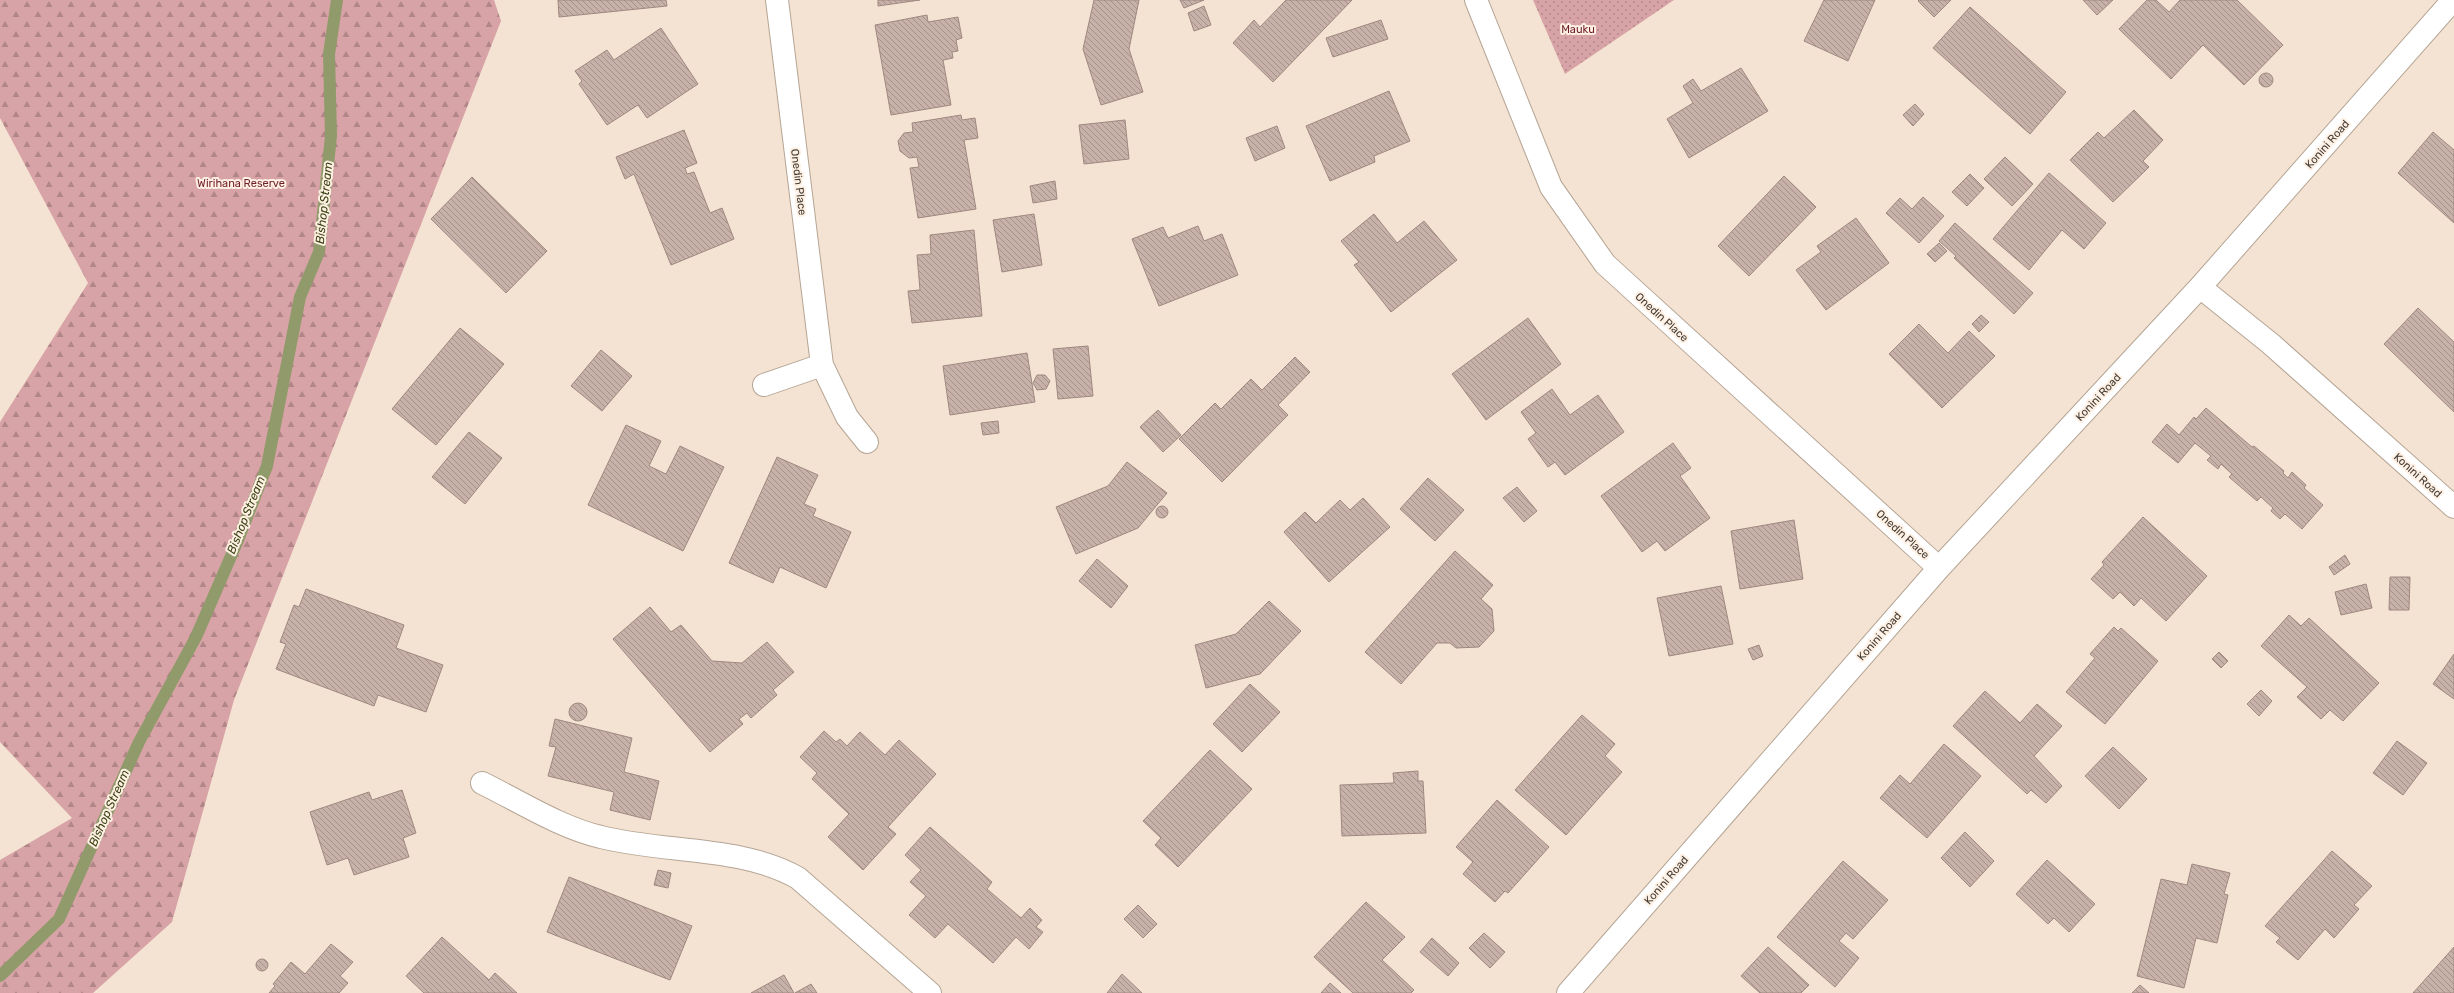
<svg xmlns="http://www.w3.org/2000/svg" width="2454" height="993" viewBox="0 0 2454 993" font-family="Rubik,sans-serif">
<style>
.grass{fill:url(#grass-dots)}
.forest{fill:url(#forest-firs)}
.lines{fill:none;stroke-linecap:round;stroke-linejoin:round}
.stream{stroke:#909a6b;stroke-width:12}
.building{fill:url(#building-back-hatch);stroke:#9e8880}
.minor-casing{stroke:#b5a595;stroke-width:24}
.minor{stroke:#fff;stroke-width:22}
.labels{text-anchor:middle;stroke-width:4;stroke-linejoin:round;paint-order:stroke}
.park-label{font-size:11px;fill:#701d2b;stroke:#fef0e3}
.street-label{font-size:11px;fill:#423b34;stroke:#fef0e3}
.water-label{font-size:12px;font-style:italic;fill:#384213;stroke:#fef0e3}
</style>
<defs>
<pattern id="grass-dots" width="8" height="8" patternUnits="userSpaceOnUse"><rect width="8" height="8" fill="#d8a3a6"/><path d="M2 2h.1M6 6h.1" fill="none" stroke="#b18688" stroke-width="1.8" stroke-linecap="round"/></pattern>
<pattern id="forest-firs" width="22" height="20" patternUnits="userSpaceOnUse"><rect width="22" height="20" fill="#d8a3a6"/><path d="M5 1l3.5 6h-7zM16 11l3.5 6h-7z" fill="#b18688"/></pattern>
<pattern id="building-back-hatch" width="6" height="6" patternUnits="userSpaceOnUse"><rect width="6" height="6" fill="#c8b1a9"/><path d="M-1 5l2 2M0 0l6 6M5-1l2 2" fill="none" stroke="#a4918a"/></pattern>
</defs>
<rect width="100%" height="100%" fill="#f4e3d2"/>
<path class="grass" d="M1533 0H1674L1565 74Z"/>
<path class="forest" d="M0 0H494L501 21 234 700 172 922 93 993H0V860L72 818 0 742V422L88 283 0 118Z"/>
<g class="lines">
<path class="stream" d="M0 976 59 919 139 742 196 637 238 540 267 466 300 297 319 252 331 136 329 54 337 0"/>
</g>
<path class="building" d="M558 0H666L667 6 559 17Z
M878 0H920L878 6Z
M1094 0H1139L1129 49 1143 92 1101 105 1083 49Z
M1180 0H1204L1184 8Z
M1286 0H1352L1273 82 1233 43 1254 20 1260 27Z
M1824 0H1875L1848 61 1804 41Z
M1919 0H1951L1934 17 1918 1Z
M2083 0H2113L2097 15Z
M2147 0H2156L2169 12 2180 0H2237L2283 45 2244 85 2203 45 2171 79 2119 29Z
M1204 6 1211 25 1194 31 1188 13Z
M1970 7 2066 92 2030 134 1933 48Z
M927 15 928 22 958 17 962 38 956 40 958 51 952 52 953 58 943 60 951 105 891 115 875 25Z
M1381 20 1388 39 1333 57 1326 38Z
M661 28 698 84 647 118 638 105 607 125 579 84 582 81 575 71 607 50 614 60Z
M1741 68 1768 111 1689 158 1667 119 1693 103 1683 86 1693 79 1701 91Z
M2259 80a7 7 0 1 1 14 0a7 7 0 1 1-14 0Z
M1389 91 1410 141 1374 156 1375 162 1330 181 1306 126Z
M1915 104 1924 114 1913 126 1903 115Z
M2134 110 2163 140 2143 161 2149 167 2113 202 2070 160 2098 132 2104 138Z
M961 115 962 120 975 118 978 138 964 140 976 209 918 218 910 168 919 167 917 157 909 158 900 151 898 141 904 133 913 132 912 123Z
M1125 120 1129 159 1084 164 1079 125Z
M1277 126 1285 148 1255 161 1246 138Z
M684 130 697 163 685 168 687 174 694 172 710 213 722 208 734 239 671 265 634 174 625 179 616 157Z
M2433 132 2454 150V223L2398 173Z
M2005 157 2033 184 2012 206 1984 179Z
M2049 173 2106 223 2084 249 2062 230 2029 270 1993 239Z
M1970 174 1984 188 1967 206 1952 192Z
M1784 176 1816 207 1749 276 1718 246Z
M472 177 547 251 506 293 431 219Z
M1055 181 1057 199 1033 203 1030 186Z
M1923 197 1944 216 1919 243 1886 213 1900 198 1912 209Z
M1034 214 1042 265 1002 272 993 220Z
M1374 214 1397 243 1424 221 1457 260 1391 312 1354 265 1359 262 1341 241Z
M1856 218 1889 263 1826 310 1796 270 1821 252 1817 246Z
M1955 223 2033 293 2014 314 1954 258 1956 256 1939 241Z
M1198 226 1204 241 1222 234 1238 275 1159 306 1132 239 1163 227 1168 238Z
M974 230 982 316 912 323 908 291 920 290 917 255 931 254 930 235Z
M1939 243 1947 251 1935 262 1927 254Z
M2418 308 2454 342V412L2384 344Z
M1981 315 1989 322 1979 332 1972 324Z
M1528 318 1561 364 1486 420 1452 374Z
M1919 324 1948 353 1969 331 1995 356 1942 408 1889 354Z
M460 328 504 364 436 445 392 409Z
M1088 346 1093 396 1058 399 1053 349Z
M601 350 632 376 602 411 571 386Z
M1027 353 1035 402 950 415 943 366Z
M1295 357 1310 372 1278 405 1288 415 1222 482 1179 439 1215 403 1221 409 1251 379 1262 390Z
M1037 375H1045L1050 381 1046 389 1037 390 1033 383Z
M1552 389 1570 415 1598 395 1624 432 1565 475 1555 462 1548 467 1528 439 1536 433 1521 412Z
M2206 408 2252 447 2254 446 2284 471 2283 473 2288 478 2292 472 2306 485 2304 488 2323 505 2302 529 2285 514 2280 519 2271 511 2273 508 2261 497 2257 501 2229 477 2232 474 2221 464 2218 469 2207 460 2211 456 2195 443 2178 463 2152 442 2167 424 2179 435 2194 417 2196 419Z
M1158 410 1181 435 1163 452 1140 427Z
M998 421 999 433 983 435 981 423Z
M626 425 661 441 649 466 666 474 680 446 724 467 683 551 588 505Z
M469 432 502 458 465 504 432 477Z
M1673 443 1691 468 1680 476 1710 518 1665 551 1657 541 1642 552 1601 496Z
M777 457 818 475 804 504 816 509 813 516 851 532 826 588 780 567 773 583 729 563Z
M1127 462 1167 493 1138 528 1076 554 1056 507 1108 486Z
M1428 478 1464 510 1435 541 1400 509Z
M1517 487 1537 511 1524 522 1503 498Z
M1363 498 1390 527 1329 582 1284 532 1305 512 1316 523 1340 500 1350 510Z
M1156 512a6 6 0 1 1 12 0a6 6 0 1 1-12 0Z
M2143 517 2207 576 2166 621 2141 598 2134 606 2120 592 2113 599 2091 579 2104 565 2102 562Z
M1794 520 1803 579 1740 589 1731 531Z
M1455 551 1493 585 1481 599 1492 609 1494 631 1479 647 1456 648 1450 643H1437L1401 684 1365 652Z
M2345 555 2350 564 2334 575 2329 567Z
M1097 559 1128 586 1111 608 1079 581Z
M2390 577H2410L2409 610H2389Z
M2366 584 2372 608 2341 615 2335 592Z
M1721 586 1733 644 1669 656 1657 598Z
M306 589 404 625 396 648 443 665 426 712 378 695 374 706 276 669 286 644 280 642 294 605 299 607Z
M1269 601 1301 631 1260 674 1206 688 1195 645 1236 634Z
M650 607 671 632 681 625 712 661 742 663 767 642 794 672 773 690 777 695 751 718 747 713 739 719 743 724 710 752 613 639Z
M2289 615 2301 626 2309 618 2379 683 2343 721 2330 710 2321 719 2297 697 2307 687 2261 646Z
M2114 627 2118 631 2121 628 2158 661 2105 724 2066 692 2095 658 2090 654Z
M1759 645 1763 656 1753 660 1748 649Z
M2219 652 2228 661 2221 668 2212 659Z
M2454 654V699L2433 684Z
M1250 684 1280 712 1242 752 1213 724Z
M2261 690 2272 701 2259 716 2247 704Z
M1985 691 2020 723 2037 704 2062 726 2034 756 2062 786 2046 803 2031 790 2027 794 1953 726Z
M569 712a9 9 0 1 1 18 0a9 9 0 1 1-18 0Z
M1582 715 1615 744 1605 756 1622 772 1566 835 1515 790Z
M555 719 632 738 624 772 659 781 650 820 610 810 614 792 548 776 556 747 549 746Z
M824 731 836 742 840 739 847 746 860 732 885 755 899 740 936 774 888 827 896 834 863 870 828 837 849 814 812 779 817 773 800 757Z
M2397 741 2427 763 2403 795 2373 773Z
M1944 744 1981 776 1927 838 1880 798 1900 775 1910 784Z
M2113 747 2147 779 2119 809 2085 776Z
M1210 750 1252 789 1178 867 1155 845 1161 838 1143 821Z
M1418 771V781H1423L1426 833 1342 836 1340 785 1394 783 1393 773Z
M402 790 416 833 403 838 409 857 354 875 348 858 327 865 310 812 369 792 372 800Z
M1497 800 1549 847 1508 893 1505 891 1495 902 1463 874 1473 862 1456 847Z
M930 827 992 882 987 889 1021 918 1030 908 1042 920 1036 927 1043 932 1029 949 1016 937 993 963 948 924 935 938 909 915 926 896 910 882 921 870 905 855Z
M1965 832 1994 861 1970 887 1941 858Z
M2332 851 2372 886 2354 905 2359 909 2334 938 2325 929 2298 960 2276 942 2280 938 2265 926Z
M2047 860 2095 904 2069 932 2054 918 2048 924 2016 894Z
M1843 861 1888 900 1853 939 1846 933 1839 941 1859 958 1835 987 1777 937Z
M2192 864 2230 873 2224 894 2228 895 2217 943 2196 938 2184 988 2137 976 2161 879 2187 885Z
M658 870 671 873 668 888 654 885Z
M569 877 692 926 670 980 547 932Z
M1366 902 1405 937 1382 960 1414 990 1411 993H1353L1314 957Z
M1138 905 1157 924 1143 938 1124 919Z
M1484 933 1505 952 1490 968 1469 948Z
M442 937 489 980 495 973 517 993H424L406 976Z
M1432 938 1459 963 1448 976 1420 952Z
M331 944 353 962 340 976 348 983 339 993H269L275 986 273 984 291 962 305 974Z
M1768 947 1809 985 1801 993H1760L1741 976Z
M2454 947V993H2413Z
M256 965a6 6 0 1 1 12 0a6 6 0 1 1-12 0Z
M1122 974 1142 993H1107Z
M784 975 794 993H751Z
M1330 983 1341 993H1321Z
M811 984 817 993H795Z
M2140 985 2149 993H2132Z"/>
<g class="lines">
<defs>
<path id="minor" d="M777 0 822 365 847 417 867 442
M1476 0 1551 187 1605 264 1939 568
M2200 287 2271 344 2454 507
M764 385 822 365
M482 783C519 801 561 828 601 837 663 853 743 846 798 878L930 993
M1568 993 1939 568 2200 287 2453 0"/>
</defs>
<use href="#minor" class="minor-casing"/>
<use href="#minor" class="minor"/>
</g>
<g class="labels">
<g class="park-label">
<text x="1578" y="33">Mauku</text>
<text x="241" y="187">Wirihana Reserve</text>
</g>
<g class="street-label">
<text transform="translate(2327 144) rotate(-49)" y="4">Konini Road</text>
<text transform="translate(799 182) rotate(83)" y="4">Onedin Place</text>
<text transform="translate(1662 317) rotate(42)" y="4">Onedin Place</text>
<text transform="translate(2098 397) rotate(-47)" y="4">Konini Road</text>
<text transform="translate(2418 475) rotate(42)" y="4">Konini Road</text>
<text transform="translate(1903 534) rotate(42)" y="4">Onedin Place</text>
<text transform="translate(1879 636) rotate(-49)" y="4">Konini Road</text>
<text transform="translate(1666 880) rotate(-49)" y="4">Konini Road</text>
</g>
<g class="water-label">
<text transform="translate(324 203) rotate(-84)" y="4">Bishop Stream</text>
<text transform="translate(246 515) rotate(-68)" y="4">Bishop Stream</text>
<text transform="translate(109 808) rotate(-66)" y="4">Bishop Stream</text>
</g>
</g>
</svg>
